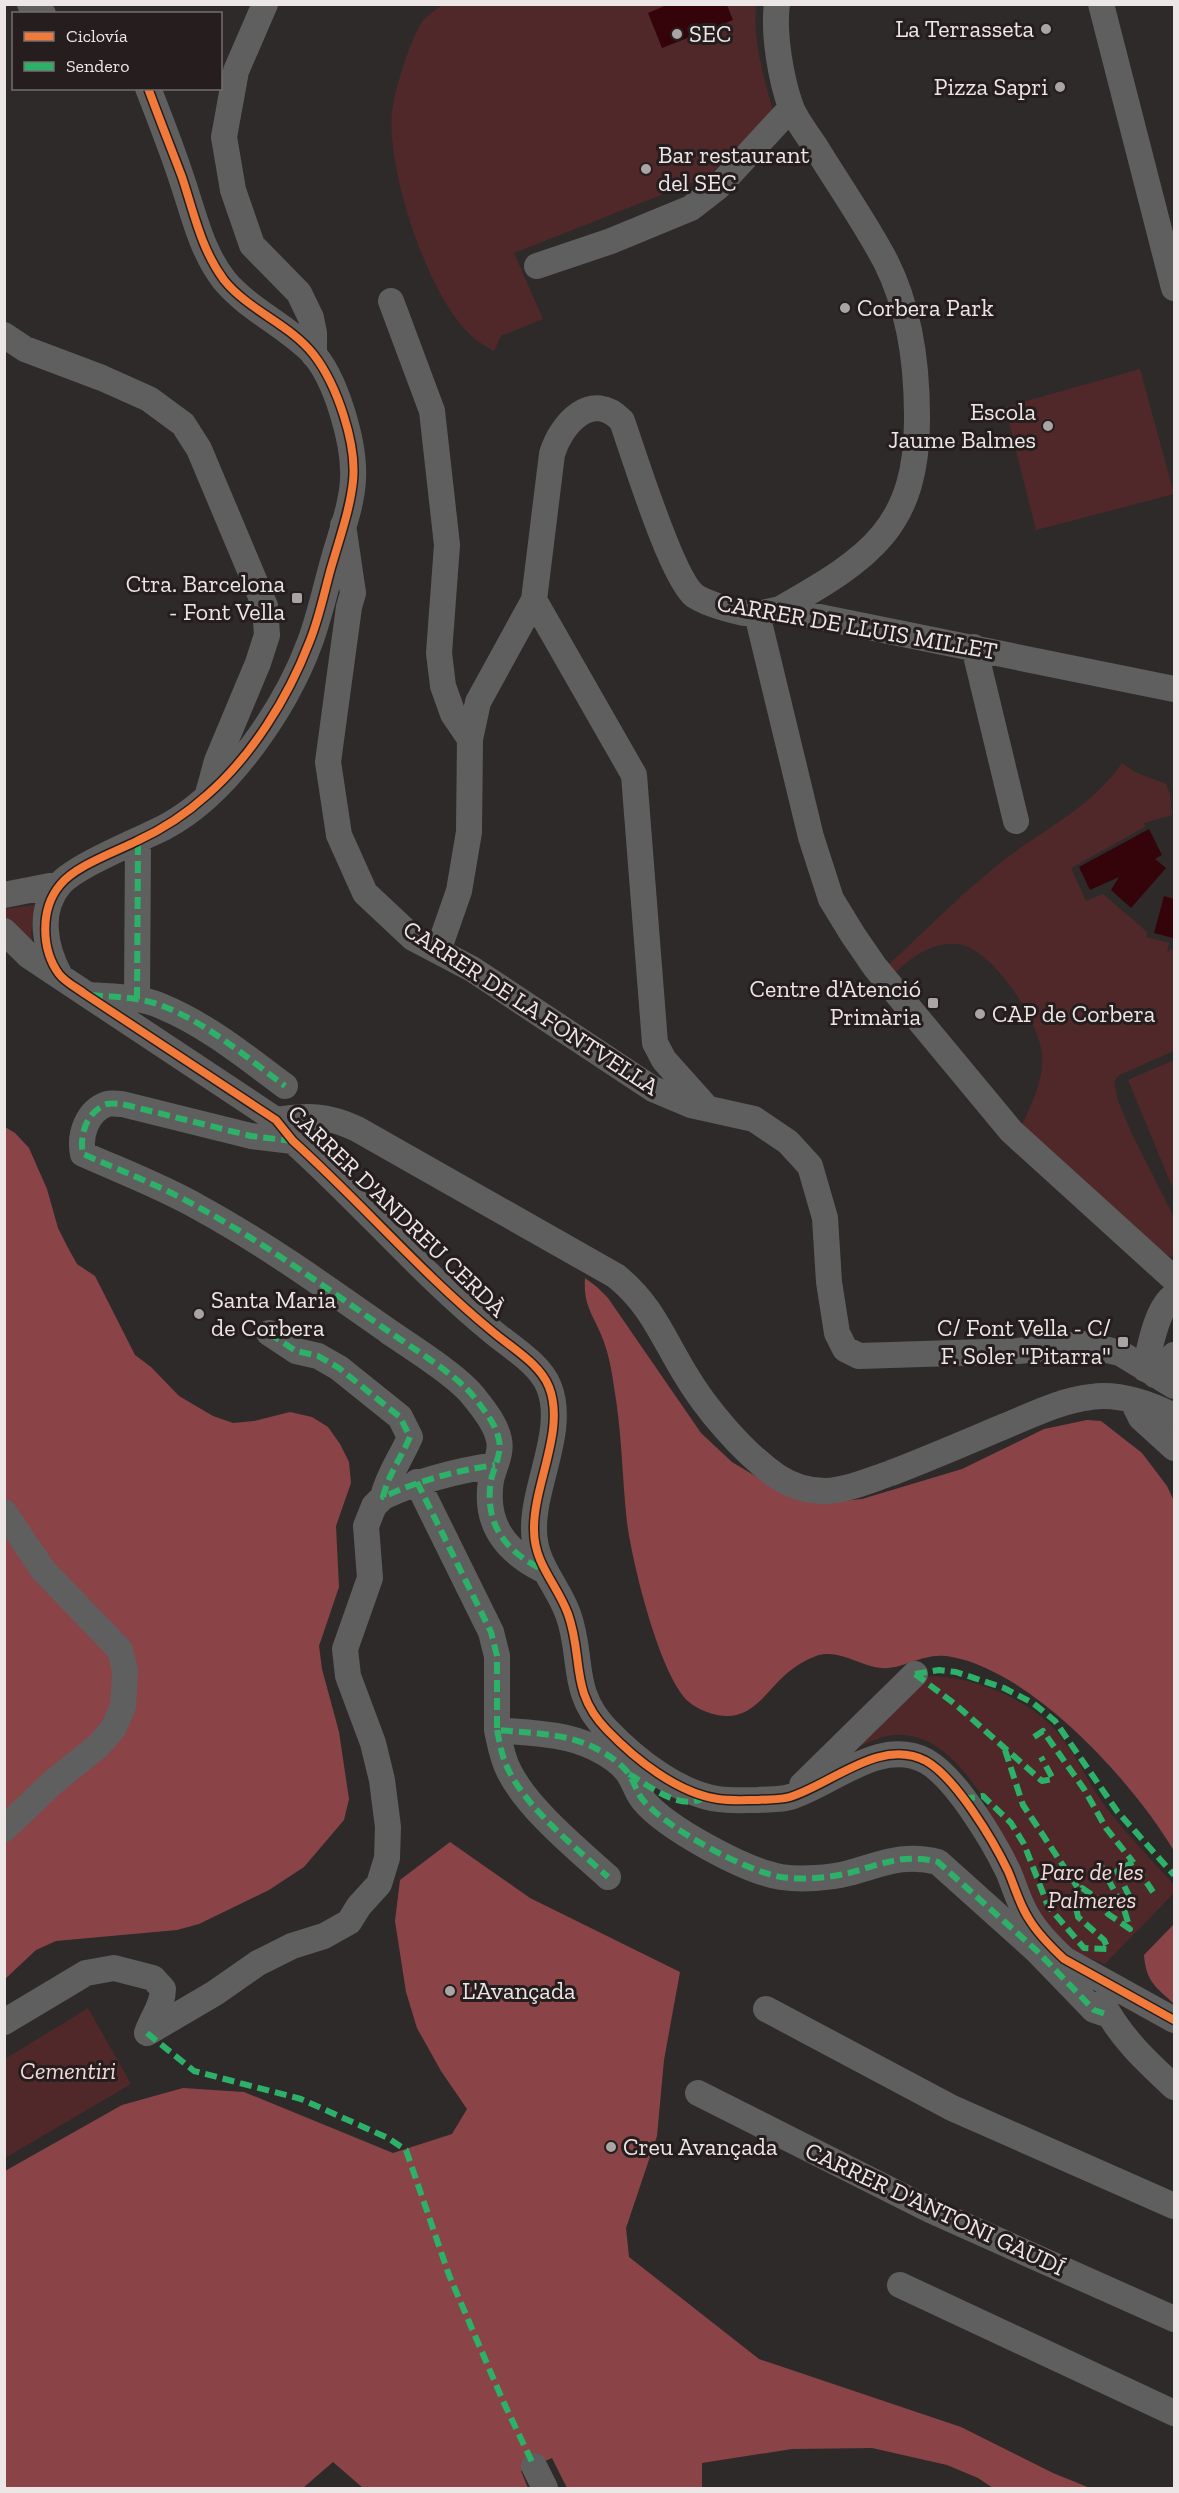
<svg xmlns="http://www.w3.org/2000/svg" width="1179" height="2493" viewBox="0 0 1179 2493" font-family="'Zilla Slab',serif">
<style>
.green{fill:#51282a}
.forest{fill:#8a4447}
.water{fill:#35040a}
.lines{fill:none;stroke-linecap:round;stroke-linejoin:round}
.minor{stroke:#605f5f;stroke-width:26}
.quiet{stroke:#2db169;stroke-width:6;stroke-dasharray:12 6;stroke-linecap:butt}
.cycleway-casing{stroke:#261e1e;stroke-width:11}
.cycleway{stroke:#f17a3a;stroke-width:8}
.poi-dot{fill:#aaa5a4;stroke:#261e1e;stroke-width:2}
.labels{text-anchor:middle;stroke-width:6;stroke-linejoin:round;paint-order:stroke}
.poi-label{font-size:24px;fill:#ece7e6;stroke:#261e1e;text-anchor:start}
.street-label{font-size:24px;fill:#ece7e6;stroke:#261e1e}
.park-label{font-size:24px;font-style:italic;fill:#f4dbdb;stroke:#261e1e}
</style>
<rect width="100%" height="100%" fill="#2e2a2a"/>
<path class="green" d="M443 4 756 5C753 41 763 75 773 111L709 176 514 253 543 319 501 336 494 351C487 347 480 343 475 339 429 302 386 169 392 112 394 91 412 33 425 18 430 13 438 9 443 4Z
M1140 369 1174 494 1036 530 1005 407Z
M1122 763 1135 772 1166 784 1170 794 1172 815 1144 823 1145 827 1071 868 1086 901 1103 894 1147 932 1146 937 1169 943 1167 952 1174 948V1051L1119 1075 1114 1082 1118 1101 1132 1134 1174 1217V1254L1170 1257 1144 1236 1022 1125C1032 1103 1044 1080 1042 1055 1040 1022 991 945 956 944 933 942 911 957 895 973L888 965C923 933 957 898 994 868 1037 832 1090 810 1122 763Z
M35 905 31 934 33 945 29 948 5 918 4 909Z
M1174 1060V1191L1128 1080Z
M933 1676C977 1679 1029 1698 1058 1733 1077 1755 1088 1783 1105 1806 1126 1834 1151 1859 1174 1885V1893L1105 1964 1070 1950 1044 1926 985 1809 989 1805C965 1772 939 1731 892 1735 879 1737 865 1744 852 1749L920 1678Z
M88 2008 131 2084 5 2158V2059Z"/>
<path class="forest" d="M5 1127 15 1133 29 1148 47 1189 58 1228 67 1246 77 1264 95 1276 135 1355 151 1367 179 1396 213 1416 233 1423 254 1421 290 1412 312 1417 328 1427 340 1444 349 1462 351 1483 336 1526 339 1587 319 1646 322 1669 339 1732 349 1799 344 1820 304 1867 269 1890 199 1924 177 1930 56 1941 36 1950 5 1979Z
M585 1278 597 1287 608 1298 701 1433 732 1462 780 1491 832 1502 862 1499 962 1469 1044 1429 1087 1420 1101 1421 1142 1453 1167 1486 1174 1501V1851C1134 1783 1033 1672 952 1657 923 1651 905 1670 881 1668 860 1666 838 1648 816 1656 805 1660 794 1667 785 1675 768 1690 754 1716 727 1716 715 1716 698 1710 689 1702 660 1677 632 1562 627 1522 622 1477 622 1432 614 1387 612 1372 609 1356 604 1342 595 1316 583 1308 585 1278Z
M450 1842 530 1898 680 1972 664 2060 657 2136 626 2228 629 2257 759 2359 961 2427 1053 2473 1090 2488H993L978 2478 947 2465 872 2448 792 2449 702 2463V2488H567L552 2458 521 2471 528 2488H363L333 2462 303 2488H5V2171L122 2105 183 2088 244 2092 393 2153 452 2134 467 2109 441 2071 417 2028 406 1992 395 1921 400 1880Z
M1174 1924V2004C1156 1987 1146 1982 1144 1955Z"/>
<path class="water" d="M669 4 727 5 733 20 662 48 648 13Z
M1149 829 1162 855 1155 859 1166 868 1131 908 1111 890 1119 877 1090 890 1079 867Z
M1164 896 1174 899 1173 938 1154 933Z"/>
<g class="lines">
<path class="minor" d="M30 4 43 14
M265 4 236 71 224 137 233 190 252 245 299 293 311 318 314 333V355
M777 4C773 33 781 80 791 107 796 120 807 134 815 146 838 184 865 222 886 262 910 310 917 363 917 416 918 527 870 558 780 609
M1101 4 1174 288
M537 266 611 241 691 208 718 187 791 108
M391 301 432 411 447 545 439 653 443 686 453 714 470 739
M4 335 25 349 102 378 149 399 183 424 199 449 265 606 267 635 258 663 217 761 208 794
M343 525 353 593 349 607 328 762 339 835 365 893 413 938 472 969 653 1089 691 1105 754 1119 788 1142 810 1166 825 1218 829 1282 837 1333 845 1349 859 1356 1018 1351 1083 1344 1120 1353 1174 1386
M534 600 634 775 655 1043 664 1060 706 1107
M757 614 811 837 831 899 853 935 875 967 1011 1131 1174 1279
M974 647 1016 821
M4 895 60 884
M4 931 29 956 276 1120 293 1141C362 1203 422 1274 493 1332 512 1348 540 1364 549 1387 566 1430 533 1485 534 1530 534 1564 557 1584 568 1614 584 1658 569 1691 607 1730 635 1759 677 1793 718 1799 731 1801 745 1800 758 1800 768 1799 780 1800 790 1797 832 1784 880 1737 926 1761 956 1778 993 1840 1008 1871 1015 1887 1019 1904 1029 1919 1038 1934 1051 1947 1064 1959L1174 2020
M438 951 459 891 469 832 470 739 478 702 534 600 552 454C561 424 592 389 622 421 634 455 672 579 695 596 707 604 743 615 757 614 765 613 773 610 780 609L1174 689
M60 976C45 948 37 911 60 884 77 865 140 840 165 827 228 794 286 707 310 642 320 615 326 586 334 558 341 533 352 505 353 479 355 444 336 378 312 352 285 325 248 309 224 280 201 250 194 215 182 180 172 149 160 119 148 88
M89 995C112 997 139 996 161 1006 207 1025 246 1057 285 1086
M137 999 138 841
M276 1120C308 1115 327 1115 357 1129L616 1276C651 1304 662 1336 684 1372 705 1408 743 1453 778 1477 792 1486 809 1491 825 1491 848 1490 870 1480 891 1473 930 1458 967 1442 1005 1426 1032 1415 1062 1400 1091 1397 1118 1393 1150 1404 1174 1416
M293 1141 251 1136 122 1104C118 1104 111 1103 107 1104 87 1111 79 1135 83 1154 121 1171 161 1186 198 1207 264 1243 327 1288 388 1331 411 1347 458 1376 474 1397 484 1410 496 1424 499 1440 502 1453 494 1467 491 1480 484 1524 505 1551 543 1570
M269 1333 296 1351 318 1356 339 1368 400 1417 410 1437C401 1458 388 1475 383 1497 420 1480 455 1471 495 1465
M1145 1369C1149 1350 1157 1306 1174 1296
M1155 1375 1174 1355
M1133 1402 1141 1418 1174 1448
M417 1482 491 1632 497 1656V1730C529 1733 566 1733 595 1748 607 1754 623 1764 630 1776 635 1784 637 1793 643 1800 666 1828 745 1871 781 1877 802 1880 829 1878 849 1873 882 1864 904 1853 938 1862L1036 1950 1094 2010 1109 2015
M4 1512 43 1570 120 1650 125 1671 123 1707 113 1729 98 1746 52 1783 4 1829
M497 1730C500 1744 502 1758 509 1771 527 1808 577 1849 608 1877
M802 1785 915 1674
M1102 2002C1120 2037 1146 2061 1174 2087
M766 2009 952 2108 1174 2206
M4 2022 86 1973 114 1968 153 1978 163 1989C163 2006 152 2017 147 2033
M147 2033 215 1993 258 1963 292 1946 324 1936 349 1922 359 1906 379 1884 387 1858 388 1827 382 1780 373 1743 348 1676 345 1649 370 1578 366 1526 374 1506 383 1497
M698 2093 930 2210 1174 2319
M900 2285 1174 2413
M534 2466 545 2488"/>
<path class="quiet" d="M91 995C114 997 139 997 160 1005 206 1022 246 1057 285 1086
M137 999 138 841
M293 1141 251 1136 122 1104C118 1104 111 1103 107 1104 87 1111 79 1135 83 1154 121 1171 161 1186 198 1207 264 1243 327 1288 388 1331 411 1347 458 1376 474 1397 484 1410 496 1424 499 1440 502 1453 494 1467 491 1480 484 1524 505 1551 543 1570
M269 1333 296 1351 318 1356 339 1368 400 1417 410 1437C401 1458 388 1475 383 1497 420 1480 455 1471 495 1465
M417 1482 491 1632 497 1656V1730C529 1733 566 1733 595 1748 607 1754 623 1764 630 1776 635 1784 637 1793 643 1800 666 1828 745 1871 781 1877 802 1880 829 1878 849 1873 882 1864 904 1853 938 1862L1036 1950 1094 2010 1109 2015
M915 1674 939 1670 956 1672 1004 1688 1033 1703 1055 1721 1117 1811 1174 1875
M915 1674 955 1704 1042 1781 1053 1779 1041 1757
M497 1730C500 1744 502 1758 509 1771 527 1808 577 1849 608 1877
M1034 1737 1043 1731 1084 1789 1106 1828 1133 1862
M1005 1750 1023 1805 1080 1891
M629 1774C650 1786 683 1814 706 1796
M963 1799 983 1796 1011 1823 1024 1844 1048 1906 1084 1948 1108 1949 1104 1940 1078 1917 1074 1897 1082 1888 1098 1899 1108 1914 1130 1929 1124 1909 1098 1860
M1124 1909 1133 1904 1117 1871 1133 1862 1153 1892
M147 2033 194 2071 301 2099 388 2138 406 2150 449 2275 503 2401 534 2466"/>
<defs>
<path id="cycleway" d="M148 88C159 118 171 148 182 177 194 213 201 249 224 280 249 311 290 324 314 355 337 385 357 444 353 481 350 510 339 540 331 568 324 593 319 619 309 643 288 698 251 757 207 795 186 814 163 829 137 841 115 852 75 866 60 885 40 909 41 949 59 974 65 982 77 988 85 994L276 1120 293 1141C362 1203 422 1274 493 1332 512 1348 540 1364 549 1387 566 1430 533 1485 534 1530 534 1564 557 1584 568 1614 584 1658 569 1691 607 1730 635 1759 677 1793 718 1799 731 1801 745 1800 758 1800 768 1799 780 1800 790 1797 832 1784 880 1737 926 1761 956 1778 993 1840 1008 1871 1015 1887 1019 1904 1029 1919 1038 1934 1051 1947 1064 1959L1174 2020"/>
</defs>
<use href="#cycleway" class="cycleway-casing"/>
<use href="#cycleway" class="cycleway"/>
</g>
<g class="poi-dot">
<circle cx="1046" cy="29" r="6"/>
<circle cx="677" cy="34" r="6"/>
<circle cx="1060" cy="87" r="6"/>
<circle cx="646" cy="169" r="6"/>
<circle cx="845" cy="308" r="6"/>
<circle cx="1048" cy="426" r="6"/>
<rect x="291" y="592" width="12" height="12" rx="3"/>
<rect x="927" y="997" width="12" height="12" rx="3"/>
<circle cx="980" cy="1014" r="6"/>
<circle cx="199" cy="1314" r="6"/>
<rect x="1117" y="1336" width="12" height="12" rx="3"/>
<circle cx="450" cy="1991" r="6"/>
<circle cx="611" cy="2147" r="6"/>
</g>
<g class="labels">
<g class="poi-label">
<text x="1034" y="37" text-anchor="end">La Terrasseta</text>
<text x="689" y="42">SEC</text>
<text x="1048" y="95" text-anchor="end">Pizza Sapri</text>
<text x="658" y="163">Bar restaurant<tspan x="658" dy="28">del SEC</tspan></text>
<text x="857" y="316">Corbera Park</text>
<text x="1036" y="420" text-anchor="end">Escola<tspan x="1036" dy="28">Jaume Balmes</tspan></text>
<text x="285" y="592" text-anchor="end">Ctra. Barcelona<tspan x="285" dy="28">- Font Vella</tspan></text>
<text x="921" y="997" text-anchor="end">Centre d'Atenció<tspan x="921" dy="28">Primària</tspan></text>
<text x="992" y="1022">CAP de Corbera</text>
<text x="211" y="1308">Santa Maria<tspan x="211" dy="28">de Corbera</tspan></text>
<text x="1111" y="1336" text-anchor="end">C/ Font Vella - C/<tspan x="1111" dy="28">F. Soler "Pitarra"</tspan></text>
<text x="462" y="1999">L'Avançada</text>
<text x="623" y="2155">Creu Avançada</text>
</g>
<g class="street-label">
<text transform="translate(857 627) rotate(10)" y="8">CARRER DE LLUIS MILLET</text>
<text transform="translate(531 1008) rotate(33)" y="8">CARRER DE LA FONTVELLA</text>
<text transform="translate(397 1211) rotate(44)" y="8">CARRER D'ANDREU CERDÀ</text>
<text transform="translate(935 2209) rotate(25)" y="8">CARRER D'ANTONI GAUDÍ</text>
</g>
<g class="park-label">
<text x="1092" y="1880">Parc de les<tspan x="1092" dy="28">Palmeres</tspan></text>
<text x="68" y="2079">Cementiri</text>
</g>
</g>
<rect width="1179" height="2493" fill="none" stroke="#ece7e6" stroke-width="12"/>
<rect x="12" y="12" width="210" height="78" fill="#261e1e" stroke="#756e6e" stroke-width="1.5"/>
<rect x="24" y="32" width="30" height="9" fill="#f17a3a" stroke="#756e6e" stroke-width="1.5"/>
<text x="66" y="42" font-size="18" fill="#ece7e6">Ciclovía</text>
<rect x="24" y="62" width="30" height="9" fill="#2db169" stroke="#756e6e" stroke-width="1.5"/>
<text x="66" y="72" font-size="18" fill="#ece7e6">Sendero</text>
</svg>
